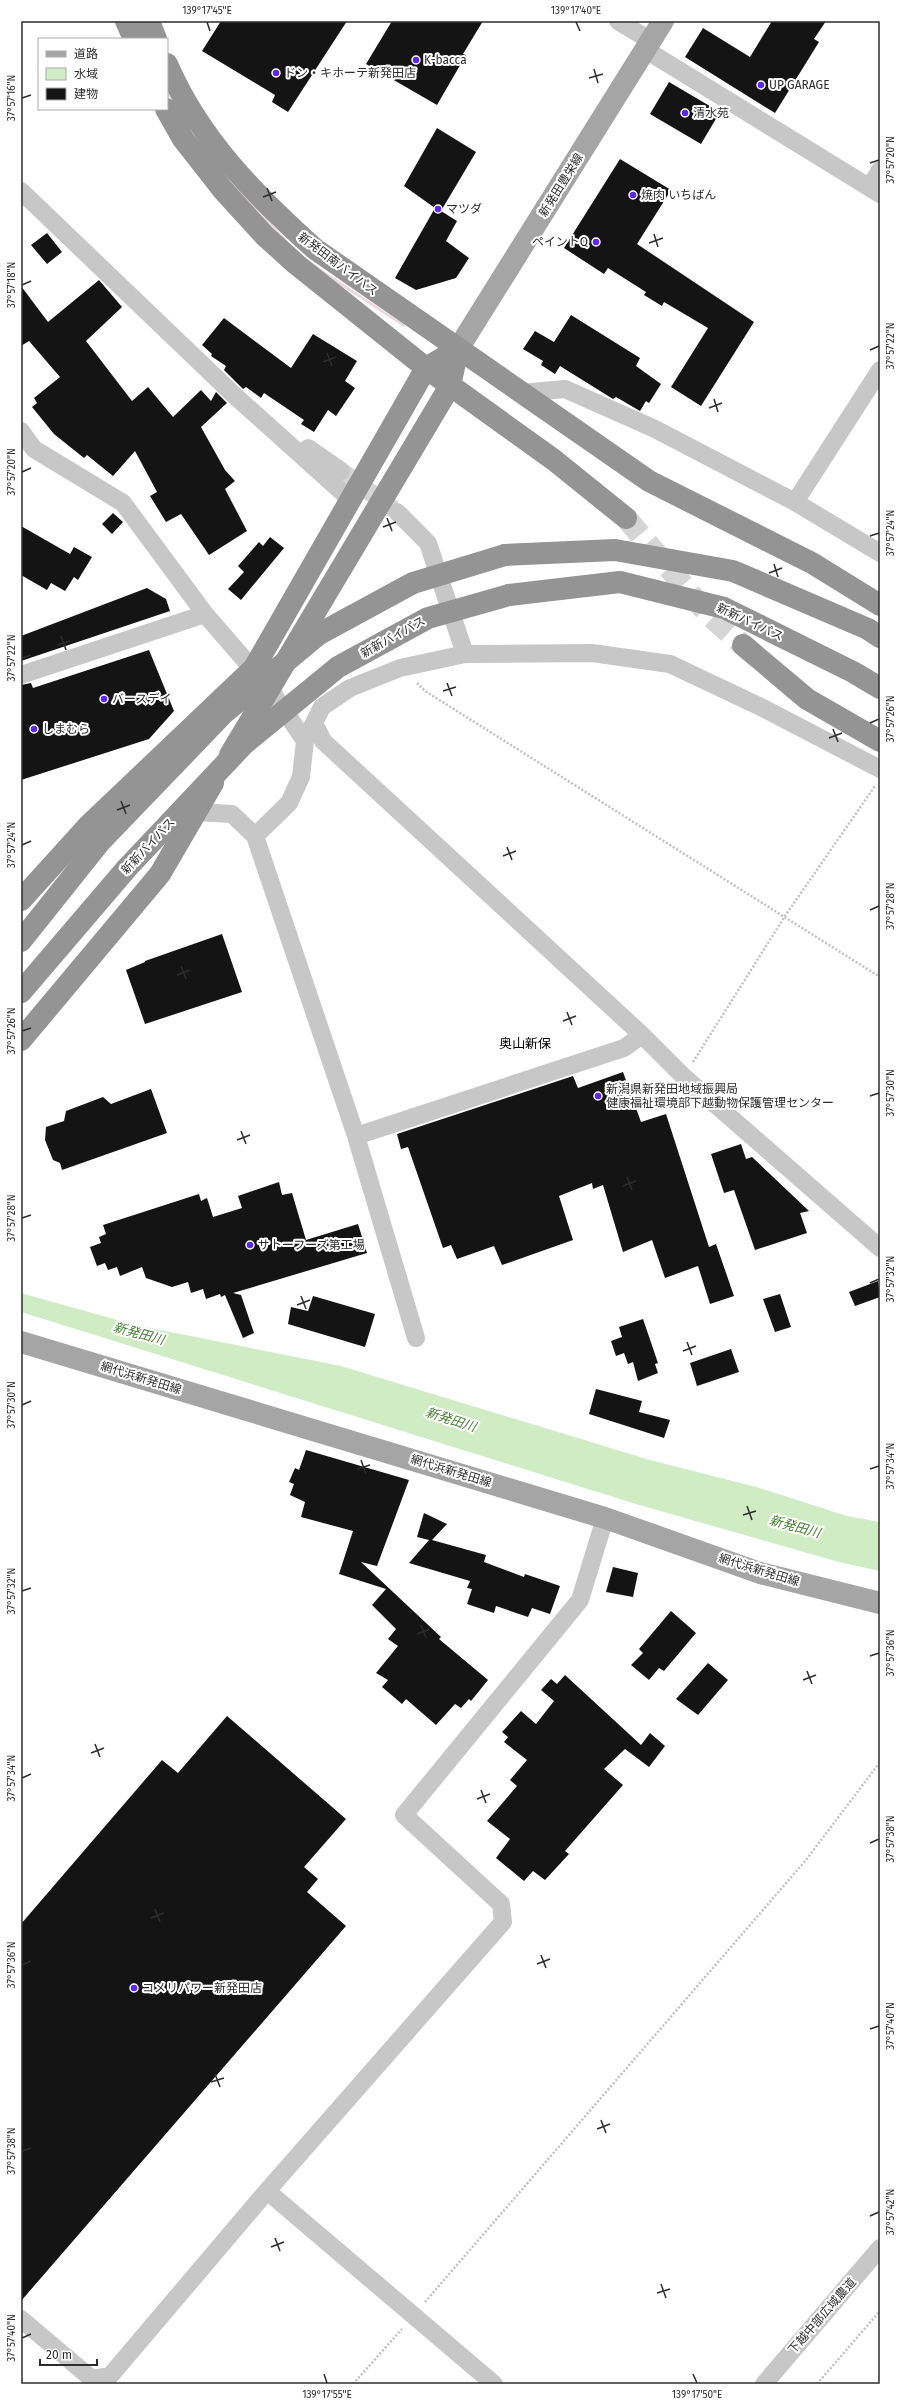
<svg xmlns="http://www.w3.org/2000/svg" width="901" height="2405" viewBox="0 0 901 2405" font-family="'Fira Sans','Noto Sans JP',sans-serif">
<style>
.green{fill:#ebd9dd}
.water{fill:#cfecc4}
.building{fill:#141414}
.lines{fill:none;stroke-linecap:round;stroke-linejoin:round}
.minor-tunnel{stroke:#d5d5d5;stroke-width:18;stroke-dasharray:18 9;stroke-linecap:butt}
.highway-tunnel{stroke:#d5d5d5;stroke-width:22;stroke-dasharray:22 11;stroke-linecap:butt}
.path{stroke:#c1c1c1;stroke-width:2.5;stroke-dasharray:2 2;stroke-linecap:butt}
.minor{stroke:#c7c7c7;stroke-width:18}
.major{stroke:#a5a5a5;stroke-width:22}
.highway{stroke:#949494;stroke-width:22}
.highway-bridge{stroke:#949494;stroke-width:22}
.ticks{fill:none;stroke:#2d2d2d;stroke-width:1.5}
.poi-dot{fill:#5e26ec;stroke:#fff;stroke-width:1.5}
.labels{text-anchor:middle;stroke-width:4;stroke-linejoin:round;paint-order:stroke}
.poi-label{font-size:12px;fill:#2d2d2d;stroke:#fff;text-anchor:start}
.street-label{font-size:12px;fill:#2d2d2d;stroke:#fff}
.neighbourhood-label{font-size:13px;fill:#000;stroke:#fff}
.water-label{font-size:13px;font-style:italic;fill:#467f32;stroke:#fff}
.neatline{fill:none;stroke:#2d2d2d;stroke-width:1.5}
.ticks-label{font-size:10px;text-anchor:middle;fill:#2d2d2d}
</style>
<rect width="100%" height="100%" fill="#fff"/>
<path class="green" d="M167 87 215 163 297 251 312 263 405 325 404 327 312 267 251 212 184 124 167 95Z"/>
<path class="water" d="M21 1293 135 1325 341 1366 650 1460 760 1488 847 1516 880 1522V1571L839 1562 636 1504 21 1312Z"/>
<path class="building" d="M221 21H347L288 112 272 102 275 95 202 51Z
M392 21H483L463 54 466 55 437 105 366 64Z
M772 21H826L814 39 819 42 775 113 685 57 703 28 750 57Z
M669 82 720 112 701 144 650 114Z
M437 128 476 152 441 211 457 221 446 241 469 258 456 278 416 290 395 278 435 208 404 186Z
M620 159 671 190 637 244 754 322 701 406 671 387 708 328 664 302 662 306 644 295 646 292 608 268 604 274 564 248Z
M47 233 62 252 47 264 31 245Z
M99 280 122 307 86 341 132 401 148 387 173 417 201 390 211 401 216 392 227 403 201 427 225 470 235 481 225 489 247 531 209 555 181 514 166 522 150 496 157 492 135 451 113 476 87 455 84 458 54 434 32 407 37 403 34 398 60 377 29 341 21 346V286L48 322Z
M571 315 640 358 636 366 661 384 649 403 646 401 640 411 616 397 613 399 560 366 555 374 541 365 543 361 523 349 535 331 554 342Z
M224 318 291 368 313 334 357 361 345 381 355 388 336 416 328 410 314 432 301 424 304 420 264 393 261 398 246 387 243 389 224 370 226 366 211 356 212 354 202 345Z
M113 513 123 522 112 534 102 524Z
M21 526 70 554 74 547 92 557 78 580 74 577 65 591 51 583 47 590 21 575Z
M270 537 284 548 241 600 228 589 244 572 238 566 259 542 263 546Z
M147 588 166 599 170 611 21 661V636Z
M149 650 174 711 149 739 21 780V685L31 683 33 688Z
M222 934 242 992 145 1024 126 970 145 962V961Z
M623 1072 641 1122 666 1114 709 1247 716 1244 734 1296 710 1304 698 1266 665 1278 652 1240 623 1252 603 1185 593 1189 592 1183 559 1196 573 1240 502 1265 494 1246 457 1259 451 1245 443 1248 408 1147 401 1149 397 1134 573 1076 578 1088Z
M151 1089 167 1133 62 1170 60 1163 53 1160 45 1140 46 1127 64 1121 66 1111 103 1097 111 1104Z
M741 1144 746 1159 752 1157 809 1211 800 1213 807 1233 755 1250 734 1190 724 1193 711 1154Z
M279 1182 282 1195 292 1193 306 1240 358 1224 367 1253 233 1293 241 1295 254 1333 243 1338 225 1295 221 1297 220 1294 206 1299 203 1289 191 1293 188 1282 172 1287 146 1278 142 1267 120 1276 117 1267 108 1270 105 1263 97 1266 90 1247 101 1243 99 1237 106 1234 103 1225 199 1194 201 1201 207 1198 213 1217 242 1208 238 1196Z
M878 1281 880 1297 855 1306 849 1292Z
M780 1294 791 1327 775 1332 763 1299Z
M313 1296 375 1314 365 1347 288 1324 291 1307 308 1311Z
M643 1319 658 1363 655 1364 658 1373 638 1381 633 1362 628 1364 624 1353 616 1356 611 1341 622 1337 619 1327Z
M731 1349 739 1372 697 1386 690 1363Z
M596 1389 642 1401 639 1412 670 1420 664 1438 589 1414Z
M306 1450 409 1480 377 1566 361 1562 441 1637 439 1639 488 1680 471 1701 469 1699 461 1708 455 1704 436 1725 406 1699 402 1704 382 1687 388 1680 376 1673 398 1646 388 1639 396 1629 372 1605 386 1589 339 1574 353 1531 301 1517 305 1502 290 1495 294 1484 289 1482 295 1468 299 1470Z
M424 1513 447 1524 432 1540 486 1555 484 1562 524 1577 525 1574 560 1586 550 1614 532 1608 528 1617 496 1606 494 1613 467 1604 472 1589 467 1588 470 1581 409 1563 429 1540 417 1537Z
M613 1567 638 1573 633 1597 606 1592Z
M671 1611 696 1633 664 1671 659 1668 649 1680 631 1665 643 1653 639 1649Z
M708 1663 728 1680 698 1715 676 1699Z
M565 1675 641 1745 650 1733 665 1746 649 1767 625 1749 604 1769 623 1785 565 1851 569 1854 545 1880 533 1871 524 1881 496 1858 510 1839 487 1821 517 1786 510 1780 527 1760 504 1742 508 1737 502 1732 521 1711 536 1724 554 1701 541 1690 551 1679 557 1684Z
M227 1716 346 1819 304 1867 318 1879 307 1892 346 1926 21 2301V1924L162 1760 178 1773Z"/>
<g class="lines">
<path class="minor-tunnel" d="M341 471 393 509"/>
<path class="highway-tunnel" d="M626 518 708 614 743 645"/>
<path class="path" d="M417 683 425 691 880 977
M693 1062 785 916 875 786
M425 2302 806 1860 880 1762
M353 2384 402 2329
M817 2384 880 2311"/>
<path class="minor" d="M618 21 651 41
M646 50 880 194
M870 187 880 170
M21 191 234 395 351 500
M520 393 565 389 655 429 795 502 880 553
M21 431 34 449 123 503 205 614 269 688 305 741 301 777 289 803 255 836
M308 448 341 471
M795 502 880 370
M397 512 428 543 465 654
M21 675 205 614
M314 723 323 741 642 1035 684 1077 880 1248
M305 741 322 707 350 688 400 668 465 654 592 653 670 664 761 707 880 769
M196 812 232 814 255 836 356 1136 416 1338
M356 1136 624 1048 642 1035
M267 2191 494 2384
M21 2319 92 2379 110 2376 267 2191 503 1922 501 1904 404 1815 580 1600 605 1518
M764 2384 880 2248"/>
<path class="major" d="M458 349 663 21
M21 1342 605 1518 760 1573 880 1603"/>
<path class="highway" d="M126 21 134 39
M149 21 156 39
M167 64C199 139 256 196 315 249L649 481 812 563 880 605
M166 109 183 139 223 190 265 236 296 264 426 368 554 460 626 518
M505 555 615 550 733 571 868 629 880 637
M509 595 620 582 724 608 853 672 880 688
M743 645 807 699 880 741
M230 755 450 386 458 349
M21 900 89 825 254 668 426 368 458 349
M21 1040 160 874 213 783"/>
<path class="highway-bridge" d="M21 941 100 842 224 713 319 634 413 583 505 555
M21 992 127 868 244 744 338 667 428 618 509 595"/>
</g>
<path class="ticks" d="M207 22 210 31M576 22 580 31M594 69 598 83M589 78 603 74M22 98 31 95M870 163 879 160M267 188 272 201M263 197 276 192M654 234 658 247M649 243 663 238M22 285 31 281M870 350 879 346M327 353 332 366M323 362 336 357M714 399 718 412M709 408 722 403M22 472 31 468M387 518 392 531M383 527 396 522M870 536 879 533M774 564 778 577M769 573 782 568M61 636 66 650M57 645 70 641M22 658 31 655M447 683 452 696M443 691 456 687M870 723 879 719M833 729 838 742M829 738 842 733M121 801 126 814M117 810 130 805M22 845 31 841M507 847 512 860M503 856 516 851M870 910 879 906M181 966 186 979M177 975 190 970M567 1012 572 1025M563 1021 576 1016M22 1031 31 1028M870 1096 879 1093M241 1131 246 1144M237 1140 250 1135M627 1177 632 1190M623 1186 636 1181M22 1218 31 1215M870 1283 879 1279M301 1296 306 1309M297 1305 310 1300M687 1342 692 1355M683 1351 696 1346M22 1405 31 1401M361 1460 366 1474M357 1469 370 1465M870 1469 879 1466M747 1506 752 1520M743 1515 756 1511M22 1591 31 1588M421 1625 426 1638M417 1634 430 1629M870 1656 879 1653M807 1671 812 1684M803 1680 816 1675M95 1744 100 1757M91 1753 104 1748M22 1778 31 1774M481 1790 486 1803M477 1799 490 1794M870 1843 879 1839M155 1909 160 1922M151 1918 164 1913M541 1955 546 1968M537 1964 550 1959M22 1965 31 1961M870 2029 879 2026M215 2074 220 2087M211 2082 224 2078M601 2120 606 2133M597 2129 610 2124M22 2151 31 2148M870 2216 879 2212M275 2238 280 2251M271 2247 284 2242M661 2284 666 2298M657 2293 670 2289M22 2338 31 2334M324 2374 327 2383M693 2374 697 2383"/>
<g class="poi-dot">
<circle cx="416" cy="60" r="4"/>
<circle cx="276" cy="73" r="4"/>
<circle cx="761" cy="85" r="4"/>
<circle cx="685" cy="113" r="4"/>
<circle cx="633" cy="195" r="4"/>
<circle cx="438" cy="209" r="4"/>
<circle cx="596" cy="242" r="4"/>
<circle cx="104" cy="699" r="4"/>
<circle cx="34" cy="729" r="4"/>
<circle cx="598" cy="1096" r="4"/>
<circle cx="250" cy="1245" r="4"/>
<circle cx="134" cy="1988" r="4"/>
</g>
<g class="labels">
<g class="poi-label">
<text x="424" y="64">K-bacca</text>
<text x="284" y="77">ドン・キホーテ新発田店</text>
<text x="769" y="89">UP GARAGE</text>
<text x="693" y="117">清水苑</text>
<text x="641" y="199">焼肉 いちばん</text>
<text x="446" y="213">マツダ</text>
<text x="588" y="246" text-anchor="end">ペイントQ</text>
<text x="112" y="703">バースデイ</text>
<text x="42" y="733">しまむら</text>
<text x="606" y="1093">新潟県新発田地域振興局<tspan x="606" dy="14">健康福祉環境部下越動物保護管理センター</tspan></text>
<text x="258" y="1249">サトーフーズ第工場</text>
<text x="142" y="1992">コメリパワー新発田店</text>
</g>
<g class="street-label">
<text transform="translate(561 185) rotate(-58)" y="4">新発田豊栄線</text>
<text transform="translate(338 264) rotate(37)" y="4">新発田南バイパス</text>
<text transform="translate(750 622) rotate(25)" y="4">新新バイパス</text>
<text transform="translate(393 637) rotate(-29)" y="4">新新バイパス</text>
<text transform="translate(148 846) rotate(-47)" y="4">新新バイパス</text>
<text transform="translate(141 1378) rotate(17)" y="4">網代浜新発田線</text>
<text transform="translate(451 1471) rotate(17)" y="4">網代浜新発田線</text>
<text transform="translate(759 1570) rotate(17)" y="4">網代浜新発田線</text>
<text transform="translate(822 2316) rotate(-49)" y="4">下越中部広域農道</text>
</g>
<g class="neighbourhood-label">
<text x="525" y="1048">奥山新保</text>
</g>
<g class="water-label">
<text transform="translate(139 1333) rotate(15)" y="5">新発田川</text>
<text transform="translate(451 1419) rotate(18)" y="5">新発田川</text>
<text transform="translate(795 1526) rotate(15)" y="5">新発田川</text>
</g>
</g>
<rect width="901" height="2405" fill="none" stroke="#ffffff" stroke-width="44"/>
<rect x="38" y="38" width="130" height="72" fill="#ffffff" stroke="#ababab"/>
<rect x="46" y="51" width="20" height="6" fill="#a5a5a5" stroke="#ababab"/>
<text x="74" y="58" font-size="12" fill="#2d2d2d">道路</text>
<rect x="46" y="68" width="20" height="12" fill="#cfecc4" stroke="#ababab"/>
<text x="74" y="78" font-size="12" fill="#2d2d2d">水域</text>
<rect x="46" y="88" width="20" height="12" fill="#141414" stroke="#ababab"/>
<text x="74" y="98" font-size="12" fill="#2d2d2d">建物</text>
<path d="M40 2359v6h57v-6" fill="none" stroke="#2d2d2d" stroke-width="2"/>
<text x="46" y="2359" font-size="12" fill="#2d2d2d" stroke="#ffffff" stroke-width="3" paint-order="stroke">20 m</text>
<rect x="22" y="22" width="857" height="2361" class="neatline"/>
<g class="ticks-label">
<text x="207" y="14">139°17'45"E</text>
<text x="576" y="14">139°17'40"E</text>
<text transform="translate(11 98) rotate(-90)" y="4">37°57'16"N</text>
<text transform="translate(890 160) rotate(-90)" y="4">37°57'20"N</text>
<text transform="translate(11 285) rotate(-90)" y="4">37°57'18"N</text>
<text transform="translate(890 346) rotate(-90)" y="4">37°57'22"N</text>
<text transform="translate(11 472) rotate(-90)" y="4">37°57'20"N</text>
<text transform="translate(890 533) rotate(-90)" y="4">37°57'24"N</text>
<text transform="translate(11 658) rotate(-90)" y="4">37°57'22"N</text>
<text transform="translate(890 719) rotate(-90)" y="4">37°57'26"N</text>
<text transform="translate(11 845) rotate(-90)" y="4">37°57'24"N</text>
<text transform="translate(890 906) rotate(-90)" y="4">37°57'28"N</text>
<text transform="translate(11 1031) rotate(-90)" y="4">37°57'26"N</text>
<text transform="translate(890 1093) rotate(-90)" y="4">37°57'30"N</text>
<text transform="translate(11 1218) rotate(-90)" y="4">37°57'28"N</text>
<text transform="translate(890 1279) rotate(-90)" y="4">37°57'32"N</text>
<text transform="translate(11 1405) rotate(-90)" y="4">37°57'30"N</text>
<text transform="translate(890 1466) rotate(-90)" y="4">37°57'34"N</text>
<text transform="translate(11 1591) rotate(-90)" y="4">37°57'32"N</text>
<text transform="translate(890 1653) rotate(-90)" y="4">37°57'36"N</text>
<text transform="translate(11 1778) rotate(-90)" y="4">37°57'34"N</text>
<text transform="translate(890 1839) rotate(-90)" y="4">37°57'38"N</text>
<text transform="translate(11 1965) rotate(-90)" y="4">37°57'36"N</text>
<text transform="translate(890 2026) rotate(-90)" y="4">37°57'40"N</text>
<text transform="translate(11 2151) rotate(-90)" y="4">37°57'38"N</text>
<text transform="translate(890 2212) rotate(-90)" y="4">37°57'42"N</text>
<text transform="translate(11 2338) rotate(-90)" y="4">37°57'40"N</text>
<text x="327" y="2398">139°17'55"E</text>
<text x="697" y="2398">139°17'50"E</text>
</g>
</svg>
